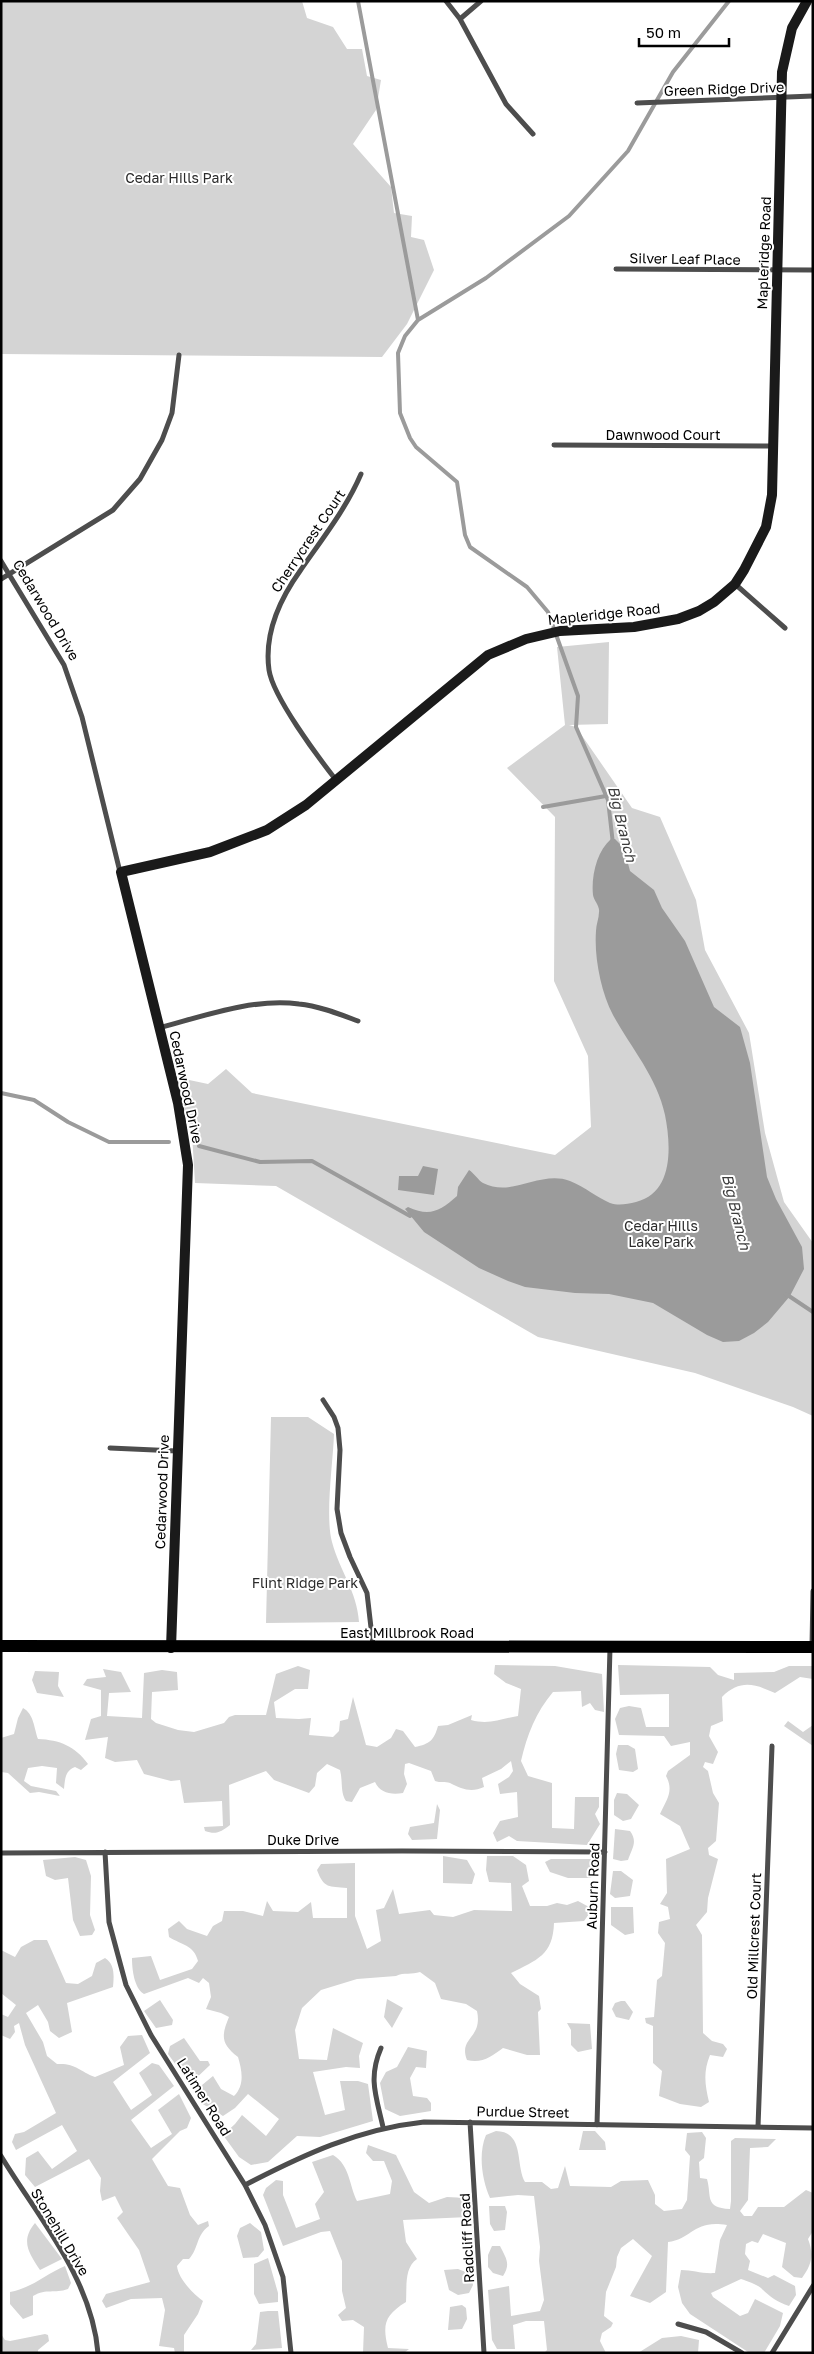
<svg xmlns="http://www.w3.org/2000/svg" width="814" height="2354" viewBox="0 0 814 2354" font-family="'Golos Text',sans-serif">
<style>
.green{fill:#d4d4d4}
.water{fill:#9b9b9b}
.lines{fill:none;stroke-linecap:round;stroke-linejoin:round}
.stream{stroke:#9b9b9b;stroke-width:4}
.street{stroke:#4d4d4d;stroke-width:5}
.secondary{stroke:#1a1a1a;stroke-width:10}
.primary{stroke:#000;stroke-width:12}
.labels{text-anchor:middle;stroke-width:4;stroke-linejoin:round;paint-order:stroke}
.street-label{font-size:14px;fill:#000;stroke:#fff}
.park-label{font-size:14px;fill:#2b2b2b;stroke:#fff}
.water-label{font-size:15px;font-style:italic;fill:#3c3c3c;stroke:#fff}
</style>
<rect width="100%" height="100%" fill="#fff"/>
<path class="green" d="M1 1H302L307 18 333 27 347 49H362L367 76 381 80 376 110 353 144 391 187 394 213 412 216 411 237 424 240 434 270 407 324 382 357 1 354Z
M609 642 608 724 569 725 576 727 632 808 660 817 696 900 705 950 749 1033 765 1133 784 1202 813 1243V1416L793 1407 695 1373 538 1337 276 1186 195 1183 192 1134 175 1077 208 1084 226 1069 252 1093 555 1155 591 1127 588 1056 554 981 555 817 507 768 565 725 557 647Z
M271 1417H308L334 1434C333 1463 325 1516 332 1542 340 1572 357 1591 359 1622L266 1623Z
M495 1665 555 1666 602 1674 604 1712 595 1710 590 1703 582 1707 581 1691 553 1692C536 1712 527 1735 521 1761L528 1776 552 1783V1828L574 1829 575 1797H599V1807L595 1814 600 1824 587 1845 517 1841 509 1836 497 1842 493 1833 500 1821 518 1817 517 1792 500 1794 498 1784 509 1777 513 1771 511 1761 501 1769 482 1778 484 1787C471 1793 462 1789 450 1783 445 1781 440 1783 435 1781L431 1771 409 1763 405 1764 404 1774 407 1784 403 1793C391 1795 380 1793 375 1782L360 1788 352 1802 346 1801C340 1792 343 1781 340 1770L327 1764 317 1773 315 1786 309 1793 274 1780 266 1771 229 1785 230 1825C221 1832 216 1835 205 1831L204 1827 223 1826 222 1801 184 1803 180 1780 171 1781 144 1774 137 1760 115 1762 105 1758 108 1737 85 1740 91 1719 101 1716V1690L83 1685 87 1679 106 1677 103 1669 121 1672 131 1692 109 1693 107 1716 142 1718 144 1673 162 1670 177 1672 178 1690 152 1692 151 1719 156 1723 178 1730 194 1732 224 1723 229 1717 235 1715H266L276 1674 298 1666 310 1670 308 1689H295L274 1702 276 1718 299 1719 311 1718 309 1735 333 1737 339 1731 340 1721 348 1719 353 1697 366 1745 377 1747 391 1738 396 1729 403 1731 415 1747C430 1744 434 1740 438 1726L448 1725 472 1715 471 1720C489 1725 500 1719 518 1716L521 1689 506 1683 494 1674Z
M618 1665 710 1667 718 1675 734 1680V1673L774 1672 789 1666H813V1679L800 1677 775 1693C755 1684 740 1679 722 1697L723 1721 711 1726 709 1736 718 1752 713 1764 705 1762 703 1767 708 1771 713 1793 719 1803 716 1841 708 1848 709 1855 718 1859 708 1898 707 1912 696 1925 702 1935 703 2033 712 2041 723 2044 727 2049 723 2057 710 2055C703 2072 705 2085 709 2102L701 2107 680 2104 659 2096 662 2071 653 2063V2026L646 2023 645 2018 654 2017 657 1980 662 1976 665 1943 658 1933 659 1922 670 1919 668 1907 660 1904 667 1893 666 1859 690 1849 680 1826 660 1814C667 1799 674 1791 666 1776L668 1771 690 1755V1742L671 1746 664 1736 619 1735 615 1719 620 1708 629 1706 641 1708 646 1727H669V1694L620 1695Z
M35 1671 59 1672 58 1686 64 1697 37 1693 32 1680Z
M23 1708C34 1714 34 1728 38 1739 60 1740 75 1746 88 1764L81 1770 75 1767C65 1771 65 1779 64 1789L56 1783 57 1768 42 1766 28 1768 24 1781 31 1786 56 1791 60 1796 39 1792 30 1793 8 1773 1 1772V1738L14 1734 18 1718Z
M788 1721 803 1732 813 1725V1746L784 1726Z
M618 1745H628L635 1749 638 1769 633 1772 619 1770 616 1754Z
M617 1793 627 1794 639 1805 631 1819 623 1821 614 1815V1800Z
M437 1804 440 1810 437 1839 412 1840 408 1834 410 1827 434 1823Z
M615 1829 630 1831C638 1842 632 1848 628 1860L621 1861 613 1859Z
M443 1856 467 1860 475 1874 472 1884 443 1883Z
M487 1856H513L526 1865 529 1881 522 1886 530 1906H547L557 1903 567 1905 578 1901 589 1907V1914L584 1921 554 1923C553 1955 537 1960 511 1973L520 1984 539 1996 541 2009 538 2012 540 2055H527L503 2048C492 2056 482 2064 467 2060 458 2037 483 2039 477 2011L466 2004 441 1999 435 1983 420 1972C412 1975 404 1972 396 1976L357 1979 321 1990 302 2008 295 2030 299 2059 327 2060 333 2028 363 2043 359 2056 360 2068 346 2067 313 2072 325 2115 345 2110 340 2081H358L368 2084 373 2121 320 2137 297 2136 268 2162 251 2165 239 2157 223 2135 235 2124 242 2115 266 2136 279 2119 248 2094 235 2108 223 2116 201 2103 196 2090 213 2076 221 2089 234 2096C245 2085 242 2071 238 2057 221 2044 221 2036 229 2017L221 2013 206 2009 211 1997 209 1983 203 1978 199 1983 188 1978 144 1994C134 1988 132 1969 132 1958L151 1956 160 1980 192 1969 198 1961C194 1945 182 1945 169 1937L168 1929 179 1921 187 1929 207 1936 213 1926 222 1921 224 1911H243L263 1916 267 1901 273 1911 298 1912 311 1902 313 1918H347V1888C329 1886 324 1889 317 1870L321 1864 355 1863V1916L367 1949 381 1941 376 1910 384 1908 393 1889 399 1914 430 1910 434 1915 453 1917 474 1910 512 1911 511 1883 489 1882 486 1870Z
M75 1857 86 1860 91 1876 90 1915 95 1930 92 1935 80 1936 73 1920 68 1878 55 1880 46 1876 43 1860Z
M551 1859H596V1869L591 1878H568L550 1872 545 1862Z
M613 1871H621L633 1880 630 1896 615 1898 610 1894Z
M611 1907H633L634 1933 625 1935 611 1925Z
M34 1940H47L66 1983 78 1984 92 1976 96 1963 105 1958C115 1964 114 1976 113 1987L67 2003 72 2032 59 2038 50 2031 48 2022 38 2005 26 2013 43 2042 47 2056 57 2064C76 2063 79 2071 95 2077L124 2065 120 2047 128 2036 142 2035 150 2053 113 2082 131 2110 152 2095 139 2073 152 2063 159 2065 174 2086 131 2120 151 2148 172 2134 158 2110 179 2094 191 2118 187 2128 180 2131 152 2159 168 2186 180 2188 190 2215 198 2225 208 2221 209 2226C196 2235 199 2248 189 2259H183L177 2266C178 2278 193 2294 203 2301L198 2314 184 2335V2353H175L174 2348 159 2346 165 2310 162 2298 131 2299 106 2308 102 2301 106 2294 150 2282 139 2250 117 2218 123 2212 115 2196 102 2201 100 2191 101 2178 89 2159 35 2187 25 2175 26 2158 38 2151 52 2169 77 2151 62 2125 16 2150 12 2142 15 2134 24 2132 56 2113 25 2045 19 2023 14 2026 15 2032 10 2039 1 2035V2014L8 2017 16 2005 1 1993V1950L15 1957 21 1947Z
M387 1999 403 2008 392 2028 384 2017Z
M160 2000 173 2020 172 2025 156 2028 144 2011Z
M621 2001H625L633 2012 629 2020 616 2017 612 2009 615 2003Z
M567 2023 590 2024 592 2049 578 2052 571 2045V2030Z
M184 2038 200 2061H208L210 2065 190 2084 168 2054 170 2046Z
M408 2047 427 2051 426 2068 416 2067 410 2078 413 2096 427 2098 431 2103V2111L400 2116 385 2109 380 2083 386 2072 397 2067Z
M496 2131C525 2132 515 2164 525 2182H542L551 2189 558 2188 565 2166 570 2186 611 2187 621 2181 648 2180 655 2195V2204L664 2211 682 2209 687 2200 690 2156 685 2150 687 2133 702 2132 706 2138 704 2158 699 2162 700 2178 707 2179C712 2196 704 2208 730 2209L731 2201V2141L735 2138 776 2139 768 2147 750 2148 748 2200 740 2211 744 2216H752L758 2207H784L806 2190 813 2193V2231L808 2239C814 2255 812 2264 802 2278L794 2277 782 2267 786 2243 763 2234 758 2243 752 2241 746 2244 745 2254 750 2261 748 2270 768 2278 774 2275 795 2286 796 2295 789 2306C777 2302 769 2296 761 2288 756 2284 747 2281 741 2279L711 2293 713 2297 740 2316 748 2313 755 2299 783 2313 780 2326 764 2353 748 2352 690 2314 682 2303 678 2287 681 2270C693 2270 702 2274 715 2273L720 2240 727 2225C694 2219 692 2239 668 2242L666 2292 650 2303 630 2296 652 2256 633 2239 621 2248 617 2257 616 2267 606 2292 604 2316 613 2323 611 2327 602 2333 600 2341 606 2353H544L547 2350 544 2321H526L513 2325 515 2349H497L492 2340 488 2290 509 2286 511 2316 540 2311 544 2300 539 2261 540 2247 534 2196 518 2195 490 2198C482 2180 478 2154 486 2135Z
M583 2131H595L605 2142 606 2150H579Z
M368 2145 396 2155 414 2192 429 2203 447 2197 467 2198 468 2217 403 2220 406 2242 417 2259C404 2268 407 2287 406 2302 385 2315 382 2324 388 2348L409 2349 404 2353H363L364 2327 353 2320 342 2321 338 2315 346 2308 342 2291V2261L330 2231 321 2232 283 2246 263 2195 266 2188 276 2180 283 2181V2195L296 2228 320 2219 315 2204 324 2192 312 2162 333 2155C350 2165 349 2185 357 2201L390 2194 392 2181 384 2161H373L366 2153Z
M489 2206H505L507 2212 505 2230 494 2231 490 2224Z
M35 2223 62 2259 40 2270C29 2253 20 2241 35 2223Z
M250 2223 261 2232 264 2250 258 2257 243 2258 237 2236 240 2228Z
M492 2246H500C506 2258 511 2264 503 2276L493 2273 488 2267V2255Z
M268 2258 278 2293V2302L259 2304 254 2294V2264Z
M65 2266 71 2283 68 2289C54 2294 47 2288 33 2296V2315L23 2319 10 2304V2292C32 2288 46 2274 65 2266Z
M458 2269 471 2274 473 2285 469 2293 458 2295 449 2290 444 2270Z
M462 2305 466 2308 467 2319 462 2329 448 2330 450 2307Z
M268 2311H278L282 2348 251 2350 256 2344 260 2312Z
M1 2334 5 2340 10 2341 45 2334 48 2335 49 2341 38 2350V2353H1Z
M681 2336 699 2340 698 2353H638L662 2338Z"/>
<path class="water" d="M611 839H615L624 848 630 871 654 890 662 908 685 941 714 1007 740 1027 750 1063 767 1177 776 1199 802 1247 804 1269 790 1296 768 1322 754 1333 739 1341 723 1342 707 1335 653 1303 609 1294 575 1293 525 1287 508 1281 479 1268 424 1232 405 1209 408 1207C430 1217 440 1211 457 1196L458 1187 469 1170C474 1173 478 1180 483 1183 512 1198 540 1170 570 1181 585 1187 598 1198 610 1203 619 1206 627 1204 636 1202 674 1193 671 1145 665 1115 657 1077 631 1048 613 1015 601 992 594 957 596 931 596 925 599 918 599 912 600 906 594 901 593 895 591 876 597 851 611 839Z
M423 1166 438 1169 434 1195 398 1190 399 1176H418Z"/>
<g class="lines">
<path class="stream" d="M358 1 418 320 405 336 398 353 400 413 410 438 416 447 457 482 465 535 470 547 527 587 548 612 578 696 576 727 608 800 613 844
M418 320 486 278 569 216 628 151 673 72 729 1
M543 807 606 796
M1 1093 34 1100 68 1122 109 1142H169
M199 1146 260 1162 312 1161 410 1216
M786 1294 813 1312"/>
<path class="street" d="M446 1 460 19 506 104 533 134
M460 19 481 1
M637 103 813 96
M616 269 813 270
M554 445 773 446
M1 561 64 665 82 717 120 872
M1 579 113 510 140 479 162 440 172 413 179 355
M735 584 785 628
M336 780C318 757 273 697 269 670 264 634 280 599 300 571 322 539 346 509 361 474
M159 1028C204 1016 252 998 299 1004 319 1006 339 1014 358 1021
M323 1400 334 1417 338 1428 340 1450 337 1509 341 1533 350 1557 367 1593 373 1645
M110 1448 177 1451
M812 1647 813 1591
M105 1852 109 1922 126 1985 151 2035 245 2185 265 2225 283 2277 291 2353
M1 1853 402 1851 605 1852
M381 2048C368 2078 376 2096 383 2127
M470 2122 484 2353
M597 2125 610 1648
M758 2127 772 1746
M1 2156C38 2217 92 2279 98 2353
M245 2185C303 2155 358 2129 424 2122L813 2128
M678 2324 706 2332 742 2353
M772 2353 813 2286"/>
<path class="secondary" d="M171 1648 188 1165 178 1103 121 872 210 852 267 830 306 805 488 655 526 639 560 631 634 627 678 619 699 611 714 602 735 584 744 570 766 527 772 495 782 72 792 28 807 1"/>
<path class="primary" d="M1 1646 813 1647"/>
</g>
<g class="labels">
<g class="street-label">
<text transform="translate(724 89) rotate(-2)" y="5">Green Ridge Drive</text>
<text transform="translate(764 253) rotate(-88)" y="5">Mapleridge Road</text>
<text transform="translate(685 259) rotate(1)" y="5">Silver Leaf Place</text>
<text x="663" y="440">Dawnwood Court</text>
<text transform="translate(308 541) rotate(-56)" y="5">Cherrycrest Court</text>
<text transform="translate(46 610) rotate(59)" y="5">Cedarwood Drive</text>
<text transform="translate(604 614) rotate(-6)" y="5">Mapleridge Road</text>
<text transform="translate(186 1087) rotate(78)" y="5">Cedarwood Drive</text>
<text transform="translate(162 1492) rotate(-88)" y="5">Cedarwood Drive</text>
<text x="407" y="1638">East Millbrook Road</text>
<text x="303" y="1845">Duke Drive</text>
<text transform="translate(593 1886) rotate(-88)" y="5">Auburn Road</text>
<text transform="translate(754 1936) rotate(-88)" y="5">Old Millcrest Court</text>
<text transform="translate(204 2097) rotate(58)" y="5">Latimer Road</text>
<text transform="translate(523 2112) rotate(1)" y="5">Purdue Street</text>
<text transform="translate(60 2232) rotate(59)" y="5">Stonehill Drive</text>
<text transform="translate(467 2238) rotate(-93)" y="5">Radcliff Road</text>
</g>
<g class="park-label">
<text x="179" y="183">Cedar Hills Park</text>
<text x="661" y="1231">Cedar Hills<tspan x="661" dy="16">Lake Park</tspan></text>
<text x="305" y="1588">Flint Ridge Park</text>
</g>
<g class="water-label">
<text transform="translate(622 824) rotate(76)" y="5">Big Branch</text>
<text transform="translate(736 1212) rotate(76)" y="5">Big Branch</text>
</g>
</g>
<rect width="814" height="2354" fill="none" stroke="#000000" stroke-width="5"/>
<path d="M639 38v8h90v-8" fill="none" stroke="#000000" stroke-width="2.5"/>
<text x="646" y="38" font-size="15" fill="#000000" stroke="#ffffff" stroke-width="4" paint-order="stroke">50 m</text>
</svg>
